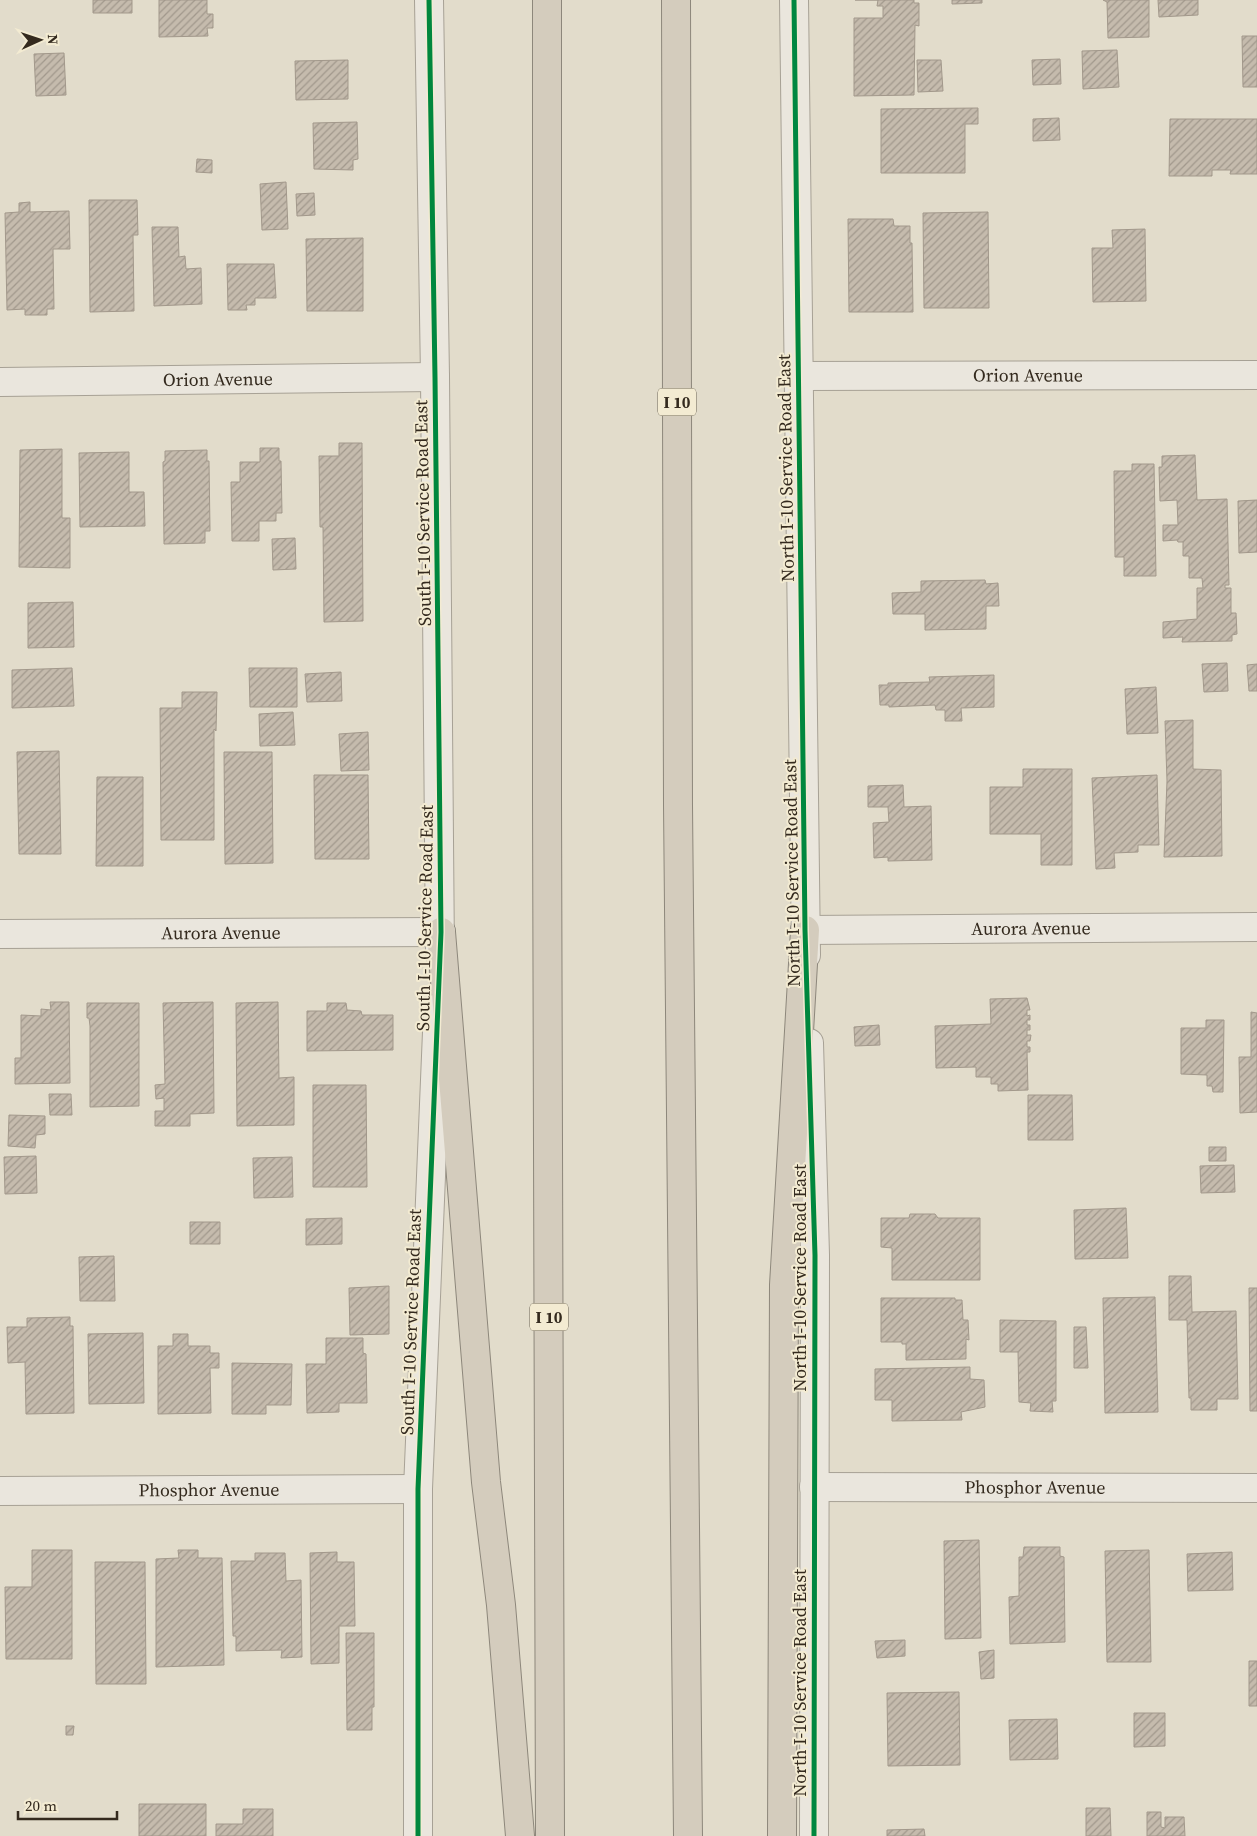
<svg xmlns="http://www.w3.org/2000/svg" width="1257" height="1836" viewBox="0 0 1257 1836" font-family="'Source Serif 4',serif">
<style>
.building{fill:url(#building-hatch);stroke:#a2988b}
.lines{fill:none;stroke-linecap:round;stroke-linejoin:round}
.minor-casing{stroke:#a7a195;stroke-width:30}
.highway-casing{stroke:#8d877b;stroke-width:30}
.minor{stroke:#eae6dd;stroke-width:28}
.highway{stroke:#d4ccbd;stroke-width:28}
.cycleway-casing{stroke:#f3ebd2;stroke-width:8}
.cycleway{stroke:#00873e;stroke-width:5}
.labels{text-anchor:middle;stroke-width:4;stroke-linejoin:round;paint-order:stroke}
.shield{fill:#f3ebd2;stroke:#6d6454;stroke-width:1}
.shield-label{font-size:16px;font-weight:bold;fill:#342a1e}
.street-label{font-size:18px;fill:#342a1e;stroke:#f3ebd2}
</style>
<defs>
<pattern id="building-hatch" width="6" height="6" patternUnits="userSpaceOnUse" patternTransform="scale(1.25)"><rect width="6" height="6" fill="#c5bbad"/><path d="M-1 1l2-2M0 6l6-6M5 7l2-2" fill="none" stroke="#a1988c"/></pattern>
</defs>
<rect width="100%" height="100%" fill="#e2dccb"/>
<path class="building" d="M93 0H132V13H93Z
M159 0H207V14H213V28H207L208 36 159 37Z
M855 0H914V3H919V26L915 25 914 95 854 96V18H883V6H877L878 0Z
M952 0H982V3L952 4Z
M1103 0H1149V37L1108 38 1107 2Z
M1158 0H1198V15L1159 17Z
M1242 36H1257V87H1243Z
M1117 50 1119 87 1083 89 1082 51Z
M64 53 66 95 36 96 34 54Z
M1060 59 1061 84 1033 85 1032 60Z
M348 60V99L296 100 295 61Z
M917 60H941L943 91 918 92Z
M978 108V124H965V173H881V109Z
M1059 118 1060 140 1033 141V119Z
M1170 119H1257V174H1230L1231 170H1212V176H1169Z
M357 122 358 159 353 160V170L314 169 313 123Z
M197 159 212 160V173L196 172Z
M286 182 288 229 262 230 260 184Z
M314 193 315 215 297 216 296 194Z
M89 200H137L138 235H133L134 311 90 312Z
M30 202V212L69 211 70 249H53L54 309H47V315H25V309L7 310 5 213 19 212V203Z
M988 212 989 308H924L923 213Z
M848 219H893L894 226H910V243H912L913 312H849Z
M152 227H178L179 257 185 256 186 269 201 268 202 304 154 306Z
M1145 229 1146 301 1093 302 1092 248H1113L1112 230Z
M363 238V311H307L306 239Z
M227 264H274L276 298H255V305H246L247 310H228Z
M339 443H362L363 621 324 622 323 527H320L319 456H339Z
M260 448H279V461H281L282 513H276V521H259V541H232L231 482H240V462H260Z
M62 449V518H70V568L19 567 20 450Z
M207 450V461H209L210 531H205V543L164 544 163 462 165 461V451Z
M129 452V492H144L145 526 80 527 79 453Z
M1195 455 1197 500 1227 499 1229 585H1225V588H1231V613H1236L1237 634 1232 635V641L1182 642 1183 637 1163 638V622L1197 619V588H1203L1202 578H1189V556H1183V542H1178L1177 540 1163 541V525H1178L1177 500 1160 501 1159 467H1162V456Z
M1132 464H1154L1156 576H1124V557H1115L1114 471H1132Z
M1257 500V552L1239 553 1238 501Z
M295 538 296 569 273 570 272 539Z
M985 580 986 584 998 583 999 606H986V629L925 630V614H893L892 593 921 592V581Z
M73 602 74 647 28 648V603Z
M1227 663 1228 691 1204 692 1202 664Z
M1257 664V691H1249L1247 665Z
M72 668 74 706 12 708V670Z
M249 668H297V707H250Z
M341 672 342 701 307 702 305 674Z
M994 675V707L961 708 962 721H945V710H936L935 705 889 707V705H880L879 685H888V683L930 682 929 677Z
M1156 687 1158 733 1127 734 1125 689Z
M182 692H217L216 731 214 729V840H161L160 708H182Z
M293 712 295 745 260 746 259 714Z
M1193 720V769L1221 770 1222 856 1164 857 1167 781 1165 721Z
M368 732 369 770 341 771 339 734Z
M59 751 61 854H19L17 752Z
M224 752H272L273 863 225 864Z
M1023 769H1072V865H1041V834H990V787H1023Z
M314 775H368L369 859H315Z
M1157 775 1159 845H1138V852L1114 853 1115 868 1096 869 1092 778Z
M97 777H143V866H96Z
M903 785 904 807 931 806 932 860 888 861V857L874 858 873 823 889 822 888 807H868V786Z
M1027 998 1030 1010H1027V1016L1030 1015V1020H1027V1025H1030V1030H1027V1035H1031L1030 1041H1027V1047H1030V1052H1027L1028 1090 998 1091V1084H991V1077H976V1067L936 1068 935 1026 991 1024 990 999Z
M50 1002H69L70 1083 15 1084V1058H21V1015L41 1016V1009L51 1010Z
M213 1002 214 1113 190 1114V1126H155V1111H164V1098L156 1099 155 1085 165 1084 163 1003Z
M278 1002 279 1078 294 1077V1125L237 1126 236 1003Z
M87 1003H139V1106L90 1107V1026L89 1018H87Z
M327 1003H346L347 1010 361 1011 362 1015H393V1050L307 1051V1011H327Z
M1251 1012 1257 1013V1112L1240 1113 1239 1057H1251Z
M1206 1020H1224L1223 1092H1213L1212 1086H1207V1075L1181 1074V1028H1206Z
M879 1025 880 1045 855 1046 854 1027Z
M313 1085H366L367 1187H313Z
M49 1094H71L72 1115H50Z
M1028 1095H1072L1073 1140H1028Z
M9 1115 45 1116V1134L36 1135 35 1148 8 1146Z
M1209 1147H1226V1161H1209Z
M36 1156 37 1193 5 1194 4 1157Z
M292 1157 293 1197 254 1198 253 1158Z
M1234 1165 1235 1192 1201 1193 1200 1166Z
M1126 1208 1128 1258 1075 1259 1074 1210Z
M910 1214H935L938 1218H980V1280H892V1248L881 1247V1218H909Z
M342 1218V1244L306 1245V1219Z
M190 1222H220V1244H190Z
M114 1256 115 1301H80L79 1257Z
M1169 1276H1191L1192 1312 1236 1311 1238 1399H1217V1410H1191V1398H1189L1187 1320H1169Z
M389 1286V1334L350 1335 349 1288Z
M1249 1288H1257V1411H1250Z
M1155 1297 1158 1412 1105 1413 1103 1298Z
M881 1298H955V1300H962L963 1320H968L969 1340 966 1339V1359L906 1360V1344H902V1342H881Z
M70 1317V1326H73L74 1413 26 1414 25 1362 8 1363 7 1327H27V1318Z
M1000 1320 1056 1321V1401H1052L1053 1412 1030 1411 1031 1403 1019 1402 1018 1352H1000Z
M1074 1327H1086L1088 1368H1074Z
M143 1333 144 1403 89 1404 88 1334Z
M173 1334H188V1346H210V1353H219V1368H210L211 1413 158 1414V1346H173Z
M326 1338H363V1353L366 1354 367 1403H339V1412L307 1413 306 1364H326Z
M232 1363 292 1364 291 1405H266V1414H232Z
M970 1367V1379L984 1380 985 1407 961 1412 962 1420 892 1421V1400H875V1369Z
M979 1540 981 1638 945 1639 944 1541Z
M1024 1547H1060V1556L1064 1557 1065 1642 1010 1644 1009 1597 1019 1596V1557H1023Z
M32 1550H72V1659H6L5 1587H32Z
M178 1550H198V1558H222L224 1665 156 1667V1559L179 1558Z
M1149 1550 1151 1662H1107L1105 1551Z
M337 1552V1562H354L355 1626H339V1663L311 1664 310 1553Z
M1232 1552 1233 1590 1188 1591 1187 1554Z
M255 1553H285L286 1581 301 1580 302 1657 281 1658 282 1650 236 1651V1636H233L231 1561H255Z
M95 1562H145L146 1684H96Z
M346 1633H374V1707H372V1730H347Z
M905 1640V1656L877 1658 875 1641Z
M994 1650V1678L981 1679 979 1652Z
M1249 1661H1257V1706H1249Z
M959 1692 960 1765 888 1766 887 1693Z
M1134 1713H1165V1746L1134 1747Z
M1057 1719 1058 1759 1010 1760 1009 1720Z
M66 1726H74L73 1735H66Z
M139 1804H206V1836H139Z
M1086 1808H1110L1111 1836H1086Z
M243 1809H273V1836H216V1824H243Z
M1147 1812H1161V1827L1165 1828V1817H1184L1185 1836H1147Z
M924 1829 925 1836H887V1830Z"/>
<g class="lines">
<defs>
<g id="minor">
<path d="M429 0 435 377 440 955"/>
<path d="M794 0 806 955"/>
<path id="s1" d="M799 376 1257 375"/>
<path id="s2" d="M0 382 435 377"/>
<path id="s3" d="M805 930 1257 927"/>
<path id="s4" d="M0 934 441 932"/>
<path d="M809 1043 815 1255 814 1836"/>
<path id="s5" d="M814 1487 1257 1488"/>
<path id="s6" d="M0 1491 418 1489"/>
<path d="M418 1836V1489L438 1008"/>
</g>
<path id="highway" d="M547 0V799L550 1836
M676 0 678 805 688 1836
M441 932 486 1482 501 1605 520 1836
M782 1836 784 1285 805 930"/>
</defs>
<use href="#minor" class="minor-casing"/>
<use href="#highway" class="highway-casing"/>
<use href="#minor" class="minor"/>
<use href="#highway" class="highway"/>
<defs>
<path id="cycleway" d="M794 0 805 930 815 1255 814 1836
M418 1836V1489L441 932 435 377 429 0"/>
</defs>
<use href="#cycleway" class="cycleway-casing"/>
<use href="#cycleway" class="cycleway"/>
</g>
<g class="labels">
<g class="shield">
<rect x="658" y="388.5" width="38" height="27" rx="4"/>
<rect x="530" y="1303.5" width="38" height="27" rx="4"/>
</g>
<g class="shield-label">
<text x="677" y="408">I 10</text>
<text x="549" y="1323">I 10</text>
</g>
<g class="street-label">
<text dy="6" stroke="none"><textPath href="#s1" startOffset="229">Orion Avenue</textPath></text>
<text dy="6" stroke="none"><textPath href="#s2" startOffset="218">Orion Avenue</textPath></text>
<text transform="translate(786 468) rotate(-91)" y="6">North I-10 Service Road East</text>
<text transform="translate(423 513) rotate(-91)" y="6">South I-10 Service Road East</text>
<text transform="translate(792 873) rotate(-91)" y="6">North I-10 Service Road East</text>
<text transform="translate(425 918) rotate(-89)" y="6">South I-10 Service Road East</text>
<text dy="6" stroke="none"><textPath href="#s3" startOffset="226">Aurora Avenue</textPath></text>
<text dy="6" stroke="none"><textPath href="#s4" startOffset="221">Aurora Avenue</textPath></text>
<text transform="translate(800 1278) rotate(-90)" y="6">North I-10 Service Road East</text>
<text transform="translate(411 1322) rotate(-88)" y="6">South I-10 Service Road East</text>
<text dy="6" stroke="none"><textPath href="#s5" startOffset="221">Phosphor Avenue</textPath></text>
<text dy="6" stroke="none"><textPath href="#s6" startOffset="209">Phosphor Avenue</textPath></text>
<text transform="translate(800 1683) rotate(-90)" y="6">North I-10 Service Road East</text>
</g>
</g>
<g transform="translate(40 40) rotate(87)" stroke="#f3ebd2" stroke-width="4" paint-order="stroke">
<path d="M0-4L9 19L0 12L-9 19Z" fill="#342a1e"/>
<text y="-8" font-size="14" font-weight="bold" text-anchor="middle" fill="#342a1e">N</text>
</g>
<path d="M18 1811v8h99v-8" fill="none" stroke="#342a1e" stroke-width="2.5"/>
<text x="25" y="1811" font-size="15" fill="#342a1e" stroke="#f3ebd2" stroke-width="4" paint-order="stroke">20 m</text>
</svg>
